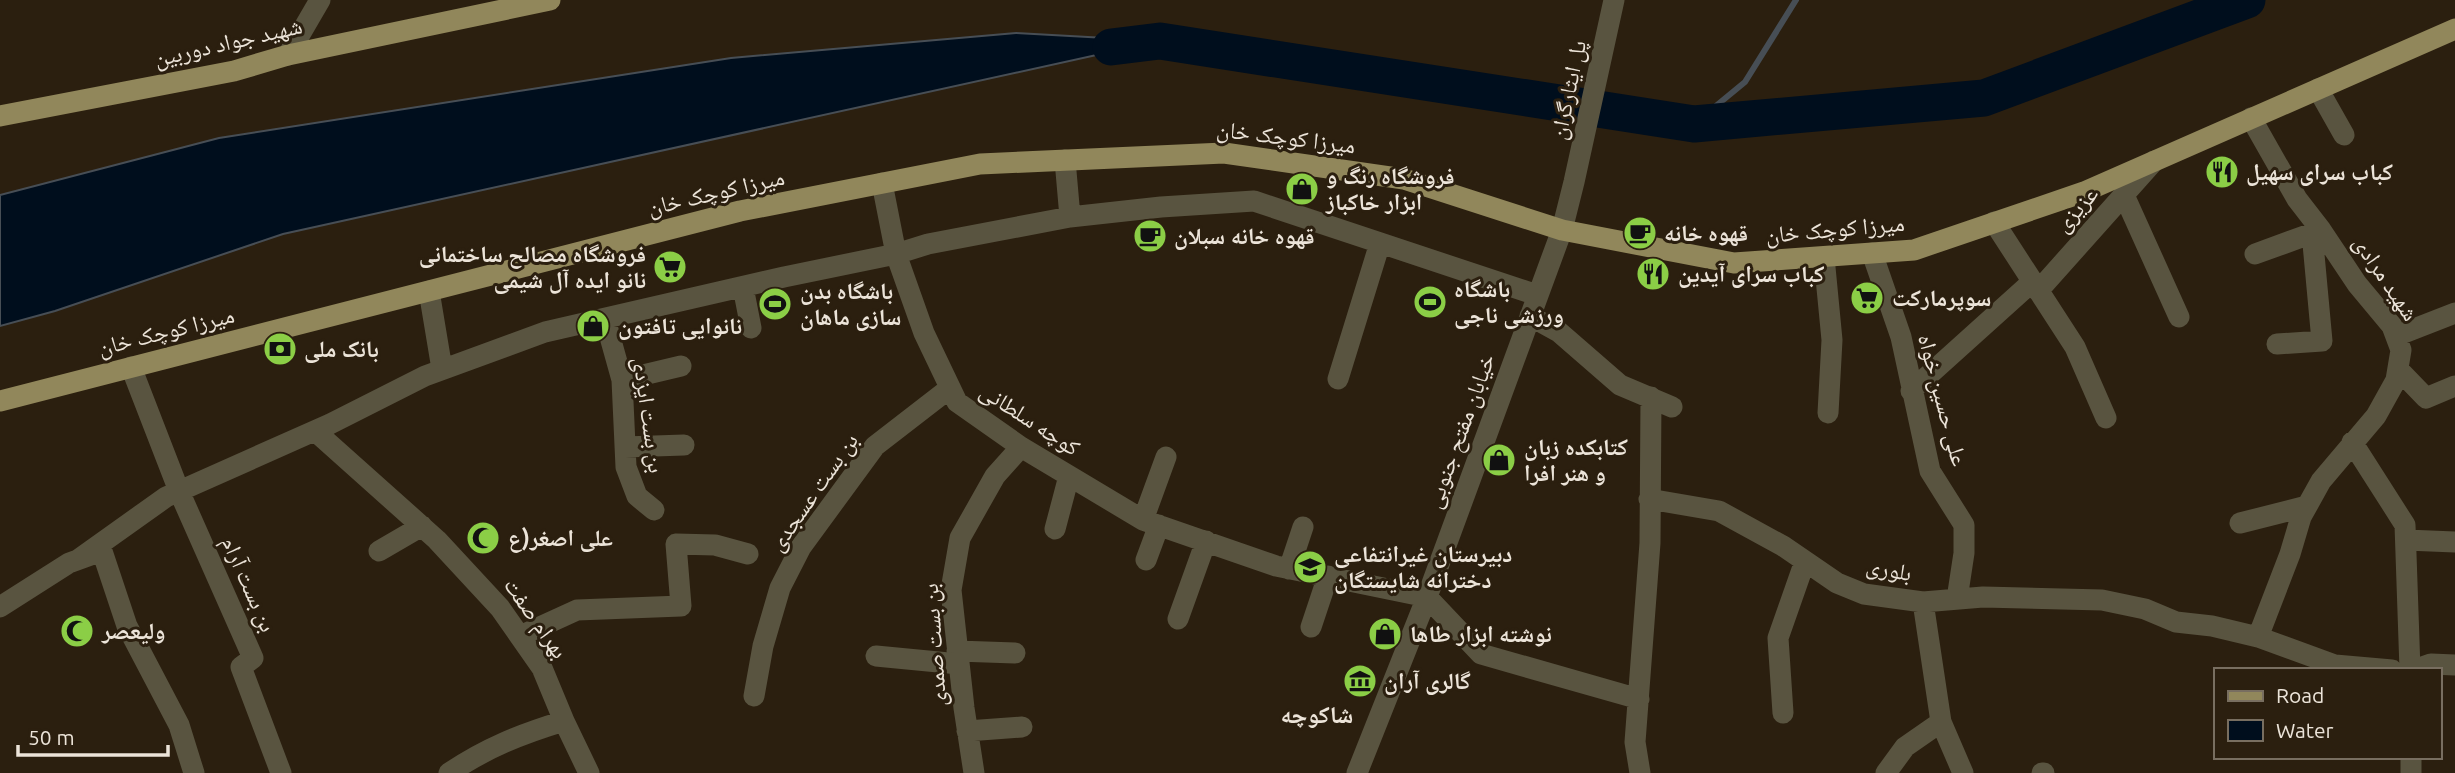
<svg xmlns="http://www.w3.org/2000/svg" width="2455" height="773" viewBox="0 0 2455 773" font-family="Ubuntu,'Noto Naskh Arabic',sans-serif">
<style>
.water{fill:#000e1d;stroke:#474e55;stroke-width:2}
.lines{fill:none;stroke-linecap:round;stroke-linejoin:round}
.stream{stroke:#474e55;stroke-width:6}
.river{stroke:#000e1d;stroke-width:37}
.minor{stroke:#595440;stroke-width:21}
.major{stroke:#91875b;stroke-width:21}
.labels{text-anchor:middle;stroke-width:6;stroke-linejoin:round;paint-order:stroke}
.street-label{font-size:23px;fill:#ece4d9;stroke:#2b1f0f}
.poi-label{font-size:23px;font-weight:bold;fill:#ece4d9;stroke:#2b1f0f;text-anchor:start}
.neighbourhood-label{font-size:24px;font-weight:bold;fill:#ece4d9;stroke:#2b1f0f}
</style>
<rect width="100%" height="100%" fill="#2b1f0f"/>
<path class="water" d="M1016 33 1160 41 283 234 55 311 0 326V195L219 138 731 58Z"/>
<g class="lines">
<path class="stream" d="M1694 124 1745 82 1796 0"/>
<path class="river" d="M1111 47 1160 41 1694 124 1984 98 2247 0"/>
<path class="minor" d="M288 55 320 0
M2318 89 2344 135
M2251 118 2297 199 2321 230 2357 284 2392 326 2401 350 2396 380 2376 416 2321 481 2301 517 2290 554 2258 637 2335 665 2392 670
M1065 160 1070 217
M882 183 896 254 924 333 957 402 1021 447 1143 520 1276 566 1427 597 1481 654 1639 699
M2124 195 2179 317
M1994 222 2075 347 2106 418
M1872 253 1901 337 1930 471 1964 525V553L1957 599
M2255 254 2321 230
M1824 257 1832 340 1828 413
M743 287 751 328
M429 291 442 369
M2038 291 2154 161
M1530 316 1559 332 1620 385 1672 407
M605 319 622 380 626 467 637 496 654 510
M2396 336 2455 313
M2277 344 2322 341 2312 233
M131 367 179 491 253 658 241 667 281 773
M2398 369 2426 398 2455 386
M1338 379 1380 243
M622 380 681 366
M1911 391 2032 282
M315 431 437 540 500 608 542 668 564 721 589 773
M2352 442 2405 525 2410 670
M625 447 684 445
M1649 499 1719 511 1783 546 1837 583 1864 594 1923 602 1983 597 2102 600 2145 609 2176 622 2212 626 2258 637
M1143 520 1166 457
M2240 523 2307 506
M1055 529 1069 476
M2406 540 2455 542
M379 551 422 526
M79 559 166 497 330 424 425 376 545 332 784 277 896 254 928 244 1070 217 1161 207 1254 201 1537 295
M1146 560 1159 525
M1289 569 1303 527
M1923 602 1941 722 1963 773
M0 607 69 563 102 551 127 626 179 725 194 773
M1178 619 1206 541
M1311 627 1328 576
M520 636 577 610 681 606 676 544 715 545 748 554
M957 651 1015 653
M876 656 959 664
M2414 670 2431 664 2455 665
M754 696 763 646 780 588 801 547 875 446 950 388
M1783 713 1778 638 1805 561
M967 731 1022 727
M2411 757V773
M449 773C486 748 521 734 564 721
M974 773 964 708 951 590 960 538 995 476 1021 447
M1357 773 1427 597 1562 230 1574 182 1614 0
M1640 773 1635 742 1650 543 1651 397
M1886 773 1905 747 1941 722
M2042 773H2044"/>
<path class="major" d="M0 116 234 71 288 55 550 0
M0 401 740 211 980 164 1224 153 1404 179 1562 230 1734 263 1914 250 2084 192 2455 29"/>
</g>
<defs>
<symbol id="restaurant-disc" viewBox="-11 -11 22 22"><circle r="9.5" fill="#8bce46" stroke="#2b1f0f"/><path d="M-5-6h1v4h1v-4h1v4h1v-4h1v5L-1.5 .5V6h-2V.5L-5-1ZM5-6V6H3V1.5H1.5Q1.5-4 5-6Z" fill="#111"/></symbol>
<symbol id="shop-disc" viewBox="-11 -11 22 22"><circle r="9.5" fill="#8bce46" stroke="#2b1f0f"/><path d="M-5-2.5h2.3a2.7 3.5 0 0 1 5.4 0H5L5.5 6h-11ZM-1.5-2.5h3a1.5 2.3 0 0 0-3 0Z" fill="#111"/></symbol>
<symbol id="cafe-disc" viewBox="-11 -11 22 22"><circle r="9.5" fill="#8bce46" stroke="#2b1f0f"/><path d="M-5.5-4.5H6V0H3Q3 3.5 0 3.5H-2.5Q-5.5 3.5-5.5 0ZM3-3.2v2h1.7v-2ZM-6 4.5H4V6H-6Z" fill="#111"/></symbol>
<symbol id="supermarket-disc" viewBox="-11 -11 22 22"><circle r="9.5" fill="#8bce46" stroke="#2b1f0f"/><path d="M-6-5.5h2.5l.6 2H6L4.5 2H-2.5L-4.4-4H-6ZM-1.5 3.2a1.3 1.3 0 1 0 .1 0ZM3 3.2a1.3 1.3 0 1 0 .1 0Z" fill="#111"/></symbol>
<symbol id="stadium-disc" viewBox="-11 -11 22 22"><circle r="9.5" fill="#8bce46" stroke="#2b1f0f"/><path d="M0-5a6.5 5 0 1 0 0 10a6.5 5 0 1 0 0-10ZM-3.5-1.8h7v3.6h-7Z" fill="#111"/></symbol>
<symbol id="bank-disc" viewBox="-11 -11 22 22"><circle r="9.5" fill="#8bce46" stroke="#2b1f0f"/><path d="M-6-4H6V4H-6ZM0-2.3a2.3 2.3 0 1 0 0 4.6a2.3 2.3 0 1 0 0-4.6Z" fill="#111"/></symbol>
<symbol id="mosque-disc" viewBox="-11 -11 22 22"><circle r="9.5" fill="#8bce46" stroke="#2b1f0f"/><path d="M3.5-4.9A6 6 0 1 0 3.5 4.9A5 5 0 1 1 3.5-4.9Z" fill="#111"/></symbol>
<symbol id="school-disc" viewBox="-11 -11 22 22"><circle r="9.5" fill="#8bce46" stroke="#2b1f0f"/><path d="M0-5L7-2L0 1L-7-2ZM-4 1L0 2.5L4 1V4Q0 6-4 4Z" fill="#111"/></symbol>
<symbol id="museum-disc" viewBox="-11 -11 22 22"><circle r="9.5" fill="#8bce46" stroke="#2b1f0f"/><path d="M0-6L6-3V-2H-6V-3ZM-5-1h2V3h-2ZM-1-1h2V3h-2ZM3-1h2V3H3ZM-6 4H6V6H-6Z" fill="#111"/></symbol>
</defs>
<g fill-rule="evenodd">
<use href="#restaurant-disc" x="2203" y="153" width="38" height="38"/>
<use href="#shop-disc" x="1283" y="170" width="38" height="38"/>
<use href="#cafe-disc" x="1621" y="214" width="38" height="38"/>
<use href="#cafe-disc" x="1131" y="217" width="38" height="38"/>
<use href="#supermarket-disc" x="651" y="248" width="38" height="38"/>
<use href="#restaurant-disc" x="1634" y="255" width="38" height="38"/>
<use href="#supermarket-disc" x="1848" y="279" width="38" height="38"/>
<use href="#stadium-disc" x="1411" y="283" width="38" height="38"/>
<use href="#stadium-disc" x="756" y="285" width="38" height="38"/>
<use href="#shop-disc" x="574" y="307" width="38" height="38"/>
<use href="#bank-disc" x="261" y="330" width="38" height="38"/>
<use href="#shop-disc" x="1480" y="441" width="38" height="38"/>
<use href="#mosque-disc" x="464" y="519" width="38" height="38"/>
<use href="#school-disc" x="1291" y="548" width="38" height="38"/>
<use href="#mosque-disc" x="58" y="612" width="38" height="38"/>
<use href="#shop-disc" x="1366" y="615" width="38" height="38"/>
<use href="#museum-disc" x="1341" y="662" width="38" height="38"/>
</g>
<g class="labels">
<g class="street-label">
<text transform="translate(228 42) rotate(-13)" y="8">شهید جواد دوربین</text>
<text transform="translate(1568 90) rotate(-78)" y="8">پل ایثارگران</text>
<text transform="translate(1286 137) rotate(7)" y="8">میرزا کوچک خان</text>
<text transform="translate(716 192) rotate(-13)" y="8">میرزا کوچک خان</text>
<text transform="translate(2076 209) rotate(-48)" y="8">عزیزی</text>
<text transform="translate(1835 229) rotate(-5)" y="8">میرزا کوچک خان</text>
<text transform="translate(2386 278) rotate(56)" y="8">شهید مرادی</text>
<text transform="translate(166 331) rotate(-14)" y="8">میرزا کوچک خان</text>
<text transform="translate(1943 400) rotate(75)" y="8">علی حسین خواه</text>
<text transform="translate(649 415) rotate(82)" y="8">بن بست ایزدی</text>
<text transform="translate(1030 419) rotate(33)" y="8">کوچه سلطانی</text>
<text transform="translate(1460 431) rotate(-70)" y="8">خیابان مفتح جنوبی</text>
<text transform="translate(813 492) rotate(-55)" y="8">بن بست عسجدی</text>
<text transform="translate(1889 569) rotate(11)" y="8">بلوری</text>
<text transform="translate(249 584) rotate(66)" y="8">بن بست آرام</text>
<text transform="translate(536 618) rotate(55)" y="8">بهرام صفت</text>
<text transform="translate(934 645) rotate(-94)" y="8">بن بست صمدی</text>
</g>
<g class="poi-label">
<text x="2246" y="180">کباب سرای سهیل</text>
<text x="1326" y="184">فروشگاه رنگ و<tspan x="1326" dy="26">ابزار خاکباز</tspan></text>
<text x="1664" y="241">قهوه خانه</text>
<text x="1174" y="244">قهوه خانه سبلان</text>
<text x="646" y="262" text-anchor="end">فروشگاه مصالح ساختمانی<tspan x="646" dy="26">نانو ایده آل شیمی</tspan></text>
<text x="1678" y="282">کباب سرای آیدین</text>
<text x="1454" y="297">باشگاه<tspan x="1454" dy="26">ورزشی ناجی</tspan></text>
<text x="800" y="299">باشگاه بدن<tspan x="800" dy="26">سازی ماهان</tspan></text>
<text x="1892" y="306">سوپرمارکت</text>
<text x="618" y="334">نانوایی تافتون</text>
<text x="304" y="357">بانک ملی</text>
<text x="1524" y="455">کتابکده زبان<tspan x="1524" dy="26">و هنر افرا</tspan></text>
<text x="508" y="546">علی اصغر(ع</text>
<text x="1334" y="562">دبیرستان غیرانتفاعی<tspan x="1334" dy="26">دخترانه شایستگان</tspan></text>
<text x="102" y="639">ولیعصر</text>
<text x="1410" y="642">نوشته ابزار طاها</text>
<text x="1384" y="689">گالری آران</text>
</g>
<g class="neighbourhood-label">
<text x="1317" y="723">شاکوچه</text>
</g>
</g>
<rect x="2214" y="668" width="228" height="91" fill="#2b1f0f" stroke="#786e60" stroke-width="2"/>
<rect x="2228" y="691" width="35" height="10" fill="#91875b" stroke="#786e60" stroke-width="2"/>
<text x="2276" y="703" font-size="21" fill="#ece4d9">Road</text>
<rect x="2228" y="720" width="35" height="21" fill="#000e1d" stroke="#786e60" stroke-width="2"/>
<text x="2276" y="738" font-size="21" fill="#ece4d9">Water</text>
<path d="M18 745v10h150v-10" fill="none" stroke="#ece4d9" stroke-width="3.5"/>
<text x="28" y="745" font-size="21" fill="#ece4d9" stroke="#2b1f0f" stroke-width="5" paint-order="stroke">50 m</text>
</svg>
